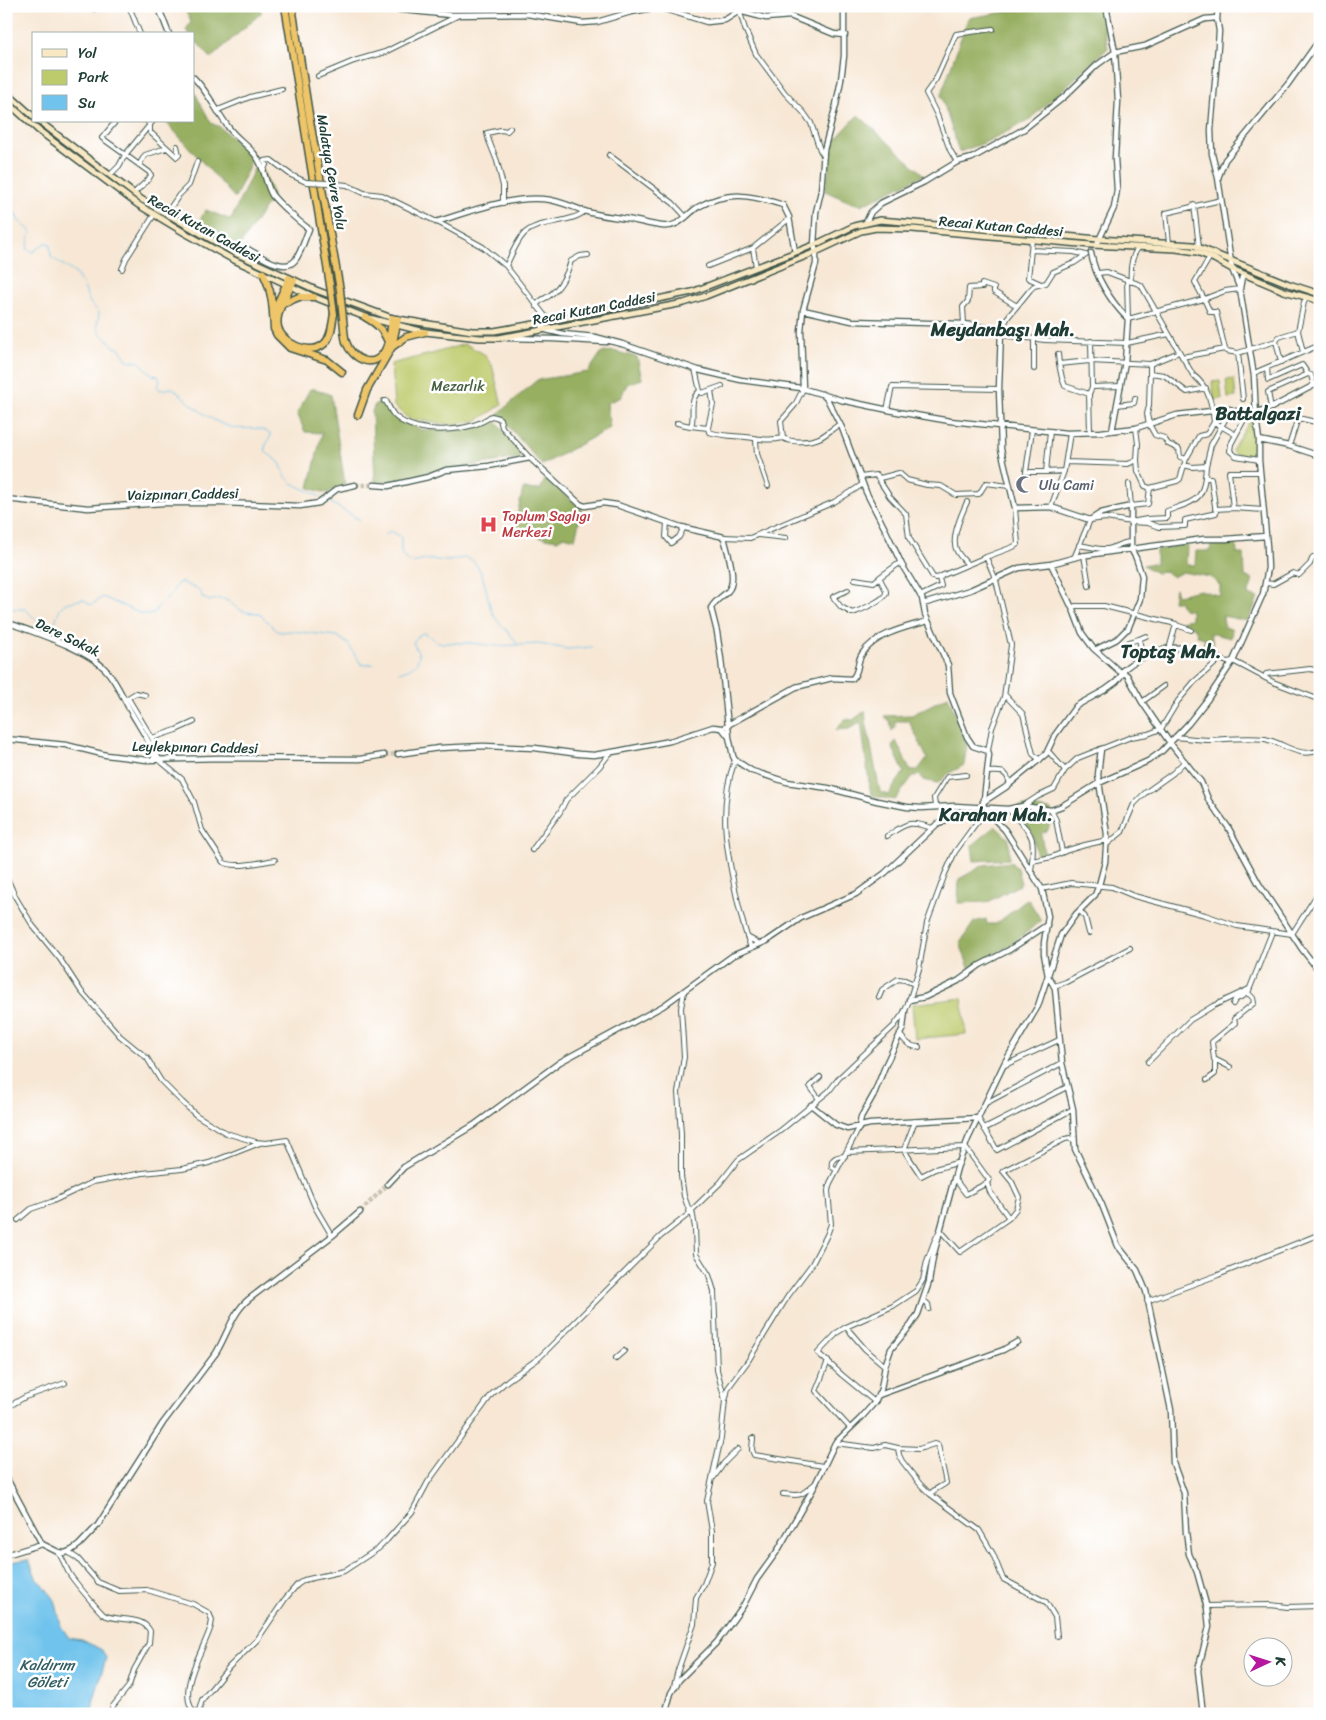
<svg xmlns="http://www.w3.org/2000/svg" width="1326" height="1720" viewBox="0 0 1326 1720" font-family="Sriracha,sans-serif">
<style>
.green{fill:#becb6d;stroke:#6e8450}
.forest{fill:#96af60;stroke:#5a764a}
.water{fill:#6fc3ec;stroke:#478090}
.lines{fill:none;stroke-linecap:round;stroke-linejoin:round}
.stream{stroke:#6fc3ec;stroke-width:1}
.tertiary-tunnel{stroke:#ccc5b4;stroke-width:4.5;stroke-dasharray:4.5 2;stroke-linecap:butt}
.minor-casing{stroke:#3f564c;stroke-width:6}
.tertiary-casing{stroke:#3f564c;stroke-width:7}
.secondary-casing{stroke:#3f564c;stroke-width:8}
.trunk-casing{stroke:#3f564c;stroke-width:9}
.minor{stroke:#fff;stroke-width:4}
.tertiary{stroke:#fff;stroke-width:4.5}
.secondary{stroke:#f8e8c3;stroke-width:5}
.trunk{stroke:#eec569;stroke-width:6}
.minor-bridge-casing{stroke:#3f564c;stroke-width:6;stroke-linecap:butt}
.trunk-bridge-casing{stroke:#3f564c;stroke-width:9;stroke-linecap:butt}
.minor-bridge{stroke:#fff;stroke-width:4}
.trunk-bridge{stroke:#eec569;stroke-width:6}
.labels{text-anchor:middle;stroke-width:5;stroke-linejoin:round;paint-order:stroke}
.street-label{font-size:14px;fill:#1f3d34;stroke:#fff}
.park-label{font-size:14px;fill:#476042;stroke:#fff}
.worship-label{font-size:14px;fill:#5b616d;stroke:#fff;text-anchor:start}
.health-label{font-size:14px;fill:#be3a42;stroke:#fff;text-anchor:start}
.water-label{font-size:15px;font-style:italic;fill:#335e62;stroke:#fff}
.district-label{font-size:19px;font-weight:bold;fill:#1f3d34;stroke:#fff}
</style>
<rect width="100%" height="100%" fill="#fff"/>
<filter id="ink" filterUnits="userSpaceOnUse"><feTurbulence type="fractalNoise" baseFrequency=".02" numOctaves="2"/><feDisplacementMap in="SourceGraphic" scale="10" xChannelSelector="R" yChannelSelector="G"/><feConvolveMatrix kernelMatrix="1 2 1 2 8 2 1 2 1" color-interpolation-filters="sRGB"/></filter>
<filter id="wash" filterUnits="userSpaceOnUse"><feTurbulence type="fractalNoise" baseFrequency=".0096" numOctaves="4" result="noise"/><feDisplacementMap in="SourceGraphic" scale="20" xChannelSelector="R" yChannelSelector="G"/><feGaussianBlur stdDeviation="1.12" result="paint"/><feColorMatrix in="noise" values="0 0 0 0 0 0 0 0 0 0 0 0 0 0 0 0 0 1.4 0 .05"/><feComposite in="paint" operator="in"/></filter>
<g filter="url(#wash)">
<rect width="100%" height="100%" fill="#f7e7d4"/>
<path class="green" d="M465 344 484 354 492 365 502 405 476 421 453 425 409 419 394 406 391 364 435 353Z
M1234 379 1236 397 1228 398 1226 380Z
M1220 381 1222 399 1214 400 1212 382Z
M1250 421 1253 422 1256 454 1252 457 1234 453 1232 450 1234 446Z
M962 998 966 1034 915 1039 912 1004Z"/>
<path class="forest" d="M183 6H256L262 12 211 58 194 39V34H189L186 30 191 22Z
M1042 6H1099L1108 48 1028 121 984 143 959 152 941 95 968 18Z
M194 91 211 123 220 127 253 158 235 198 165 121H194Z
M858 115 924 175 861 205 850 202 825 191 834 141Z
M258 160 273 195 237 250 193 230 206 210 231 220Z
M613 351 637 357 642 379 627 384 621 397 607 403 610 428 542 465 498 414 537 380 588 372 601 353Z
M310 389H315L331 395 345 484 327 493 309 488 322 433 305 432 297 413Z
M384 401 397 418 422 430 469 429 494 419 524 457 446 470 428 477 375 483 372 412 375 404Z
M546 477 582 509 575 539 564 536 557 540 513 532 523 489 540 490Z
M1229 543H1236L1237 554H1244L1245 576 1253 580 1248 595 1258 598 1248 621 1223 616 1224 627 1232 629 1231 638 1210 633 1214 645 1203 644 1205 638 1197 636 1196 629 1181 621 1191 619V610L1183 609 1179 601H1173L1175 588 1177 595 1200 590 1220 596V585L1210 577 1182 572 1173 577 1166 572 1156 573 1143 565 1153 563 1156 565V550L1187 544 1186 565H1195L1196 551H1210L1211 544Z
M948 696 967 744 964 765 948 774 938 783 923 780 920 775 913 776 895 800 873 796 870 789 861 722 849 729 836 730 845 719 853 720 865 711 866 721 880 792 888 795 904 772 892 746 896 741 910 770H918L927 758 909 721H895V728L892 731 890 721 884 716 912 715Z
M1023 806 1051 810 1052 815 1048 830 1041 834 1044 852 1037 857 1033 834 1020 817 1009 810Z
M995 826 1009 839V859L974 861 972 846Z
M1011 862 1017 868 1021 884 988 902 958 903 959 879 984 865Z
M1028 899 1041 920 1014 943 969 968 960 943 974 922 986 919 987 924H996Z"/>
<path class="water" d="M23 1560H29L37 1580 42 1584 53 1597 56 1603 61 1626 69 1638 82 1640 102 1650 106 1658 93 1703 94 1714H6V1563Z"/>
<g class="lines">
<path class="stream" d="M6 194 19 221 31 231 27 249 33 252 45 243H48L50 245 51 257 75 273 83 285 90 303 99 312C99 318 96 324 98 329 100 336 110 339 114 347L120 349 127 360 139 362 153 375 158 376 160 382 157 386 160 390 173 388C188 401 202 415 220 423 224 425 230 427 235 428 248 430 260 425 271 435L265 447 266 452 280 463 286 477 292 483 323 498
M326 500 360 520
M385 535 391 531 401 537V553L407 561C414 564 419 561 426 560 434 559 442 561 449 561 454 560 459 558 465 558 485 559 486 601 493 614 499 625 511 632 517 644
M6 609H25C34 617 43 630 55 624 55 622 56 619 57 616 62 600 67 604 83 599L91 605 103 597 141 614 149 615 155 612 157 607 169 597 178 583 182 582 200 591 203 598 210 601C229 594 228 605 243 611 248 613 254 613 259 613L277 631 281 632 291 631 337 636 348 644 361 664 365 665 374 664
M399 672C409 669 419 666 419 654L413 643 418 636 423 633 428 635 435 641 443 643H471L496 646 538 644 568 649 592 647"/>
</g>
</g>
<g filter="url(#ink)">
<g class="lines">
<path class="tertiary-tunnel" d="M355 485H374
M384 755 398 754
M360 1212 388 1184"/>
<defs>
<path id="minor" d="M129 6 140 34
M738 6 745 29 756 54 785 93 804 113 811 123 820 150 824 156
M782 6 790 16
M94 9 104 6
M318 76 354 61 385 52 457 16
M218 110 250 97 282 89
M116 121 102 138 149 172 151 175 148 180 134 193
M147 121 150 125V132L177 157 179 155 177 146
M609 155 673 203 686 217
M957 162 950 150 937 115 926 93 936 79 956 34 993 29
M139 165 145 155 166 148
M264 169 266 165 264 161 271 160 291 175 306 182
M110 175 119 166 125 155 153 121
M328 183 347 185 364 193 382 195 443 225 483 247 506 266 549 321
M503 203V186L497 161 489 141 487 133 501 130 507 131 510 128
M1194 205 1199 247
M166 214 179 195 189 185 197 162
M1169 243 1166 213 1221 200
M753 248 756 267
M1031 250 1028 278 1041 284
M506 266C511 256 516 243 523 235 537 219 569 225 585 211
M708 266 753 248 789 219
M122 269 126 259 154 215
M1098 273 1107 272 1141 285 1169 334
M1127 280 1128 319 1204 299 1195 282 1210 257
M1131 282C1130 270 1131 257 1138 248
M536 306C539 300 544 299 549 296 561 287 567 275 571 261L580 256 588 255
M964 324 963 307 968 301 969 288 982 287V284L994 288V292L1017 306
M1001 330 1008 317 1030 290 1034 286 1046 283 1053 272 1074 263 1086 255 1074 252 1031 250 1032 239
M1001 335 1045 340 1127 343 1169 334 1193 375C1209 387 1212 404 1214 422L1236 435
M1091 341 1092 387
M1276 341 1279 337 1298 331
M1225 349 1226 351 1238 353 1276 341 1281 362
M1303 352 1298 331 1304 302 1307 298
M1238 353 1243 399
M1058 354 1059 364
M1182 357 1225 349 1216 312H1210L1204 299 1225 291 1240 289
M1150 364 1179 352
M1267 368 1268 380 1302 365 1308 374 1268 392 1271 408
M1034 369V339
M1254 373 1320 345
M1308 374 1311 375 1314 386
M711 390 713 404 708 428 709 432C721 436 733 436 746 437 759 439 770 441 783 438L781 421 795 405 803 389
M700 391 702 393 722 386
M1089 394 1065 386 1062 378 1059 364 1090 361 1150 364V373
M384 401H386C389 407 391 413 396 417 416 435 471 433 491 416L496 417 500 419 502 427 530 458
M1117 405 1134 403 1135 398
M887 410 892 387 999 389
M1247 414 1231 444 1230 451 1236 456 1259 460
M677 423 690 426 692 423C694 411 689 399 700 391L695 369
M690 426 708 428
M1032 430 1026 472H1046
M1050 431 1046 472 1064 471
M1090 432 1089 394 1092 387 1121 386
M783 438C791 443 810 442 819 438 826 435 833 428 840 424
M756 440 757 454 768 486
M1289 446 1298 418 1320 423
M1186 459 1180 457 1179 449 1168 444 1164 438 1155 435 1149 424 1147 414 1149 406 1150 373 1164 375 1187 392 1206 388
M1137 460 1138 471 1145 486 1150 488 1177 481 1180 479 1186 459 1199 436 1207 434 1214 422
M1066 462 1128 464 1137 460 1138 444 1136 428
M1184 465 1192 467 1206 466C1204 501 1198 500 1167 511V518L1147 519 1131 522 1148 523 1159 527 1185 526V520L1216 513 1211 478H1206
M1206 466 1211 445 1231 409
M1260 472H1229L1233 508 1264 510
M860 477 876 475 880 478 899 473 907 480 927 485 941 486 956 495 979 494 986 483 1009 486
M877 477 890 497 906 514 909 538 933 577 935 578 941 577
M1129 484 1131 506 1148 504 1150 488
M967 502C962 513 951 537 956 549 958 555 964 560 968 565
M1051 507 1064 471 1070 433
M1215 509 1233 508
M667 522 666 537 671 543 679 537 684 527
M758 535 786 538
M724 537 750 538 834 502 851 492 863 484
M1079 545C1088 546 1099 550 1108 549 1116 547 1122 542 1131 542
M1084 555 1089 586
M986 557 1013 547 1018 544 1015 508
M1074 558 1090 520 1106 518 1131 522
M855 579 874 582 880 577
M1265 583 1273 584 1293 573 1299 575 1310 564 1313 557H1320
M848 590 833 597 841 607 852 613C859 611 887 599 886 592 886 587 880 582 880 577L901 562
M920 596 941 586 939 578 941 576 986 557 996 580 1011 645 1004 697 992 728 988 751
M1073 608 1075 606H1104L1176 624 1169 649
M1176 625 1191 630
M1129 642 1139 639
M1143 658 1139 639 1146 636
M1265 678 1266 674 1310 669 1320 671
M1005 695 1023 714 1033 754 1040 760
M128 698 152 738 159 760 182 779 194 802 202 830 223 862C235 869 261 862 275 860
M126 699 136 693 145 695
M1142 702 1164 686
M1175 737C1187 738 1199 740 1210 740 1229 739 1246 737 1265 739 1285 743 1298 759 1320 750
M152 738 176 730 194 722
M1048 751 1065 770
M735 760C719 804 725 844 735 889 739 909 744 929 751 948
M987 772C1001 772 1006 769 1010 784
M935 806 934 798 947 777 966 775
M1023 806 1037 797 1054 789 1065 770 1078 758 1131 737 1148 734 1161 729 1178 701 1194 682 1220 659 1227 662 1233 661 1273 682 1320 700
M1008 809C1033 836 1036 833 1031 871
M1051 810 1056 820 1062 852
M887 836C907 823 909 820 932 828
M1106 845 1122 832 1134 804 1145 793 1173 773 1185 761
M532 850 560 812 566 800 599 767 610 753
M1032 861 1052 857 1068 850 1085 845 1107 840
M6 876 16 898 33 926 60 959 81 991 120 1036 147 1058 161 1081 182 1102 196 1115 226 1133 256 1142 266 1143 287 1140 315 1207 332 1236
M1042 889 1071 883 1112 887 1134 896 1205 915 1237 926 1292 934 1320 890
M1080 911 1085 917 1089 933
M747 937 760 944
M1054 986 1066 982 1130 948
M684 992 681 1008 684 1057 678 1092 681 1134V1176L684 1196 690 1213 691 1211
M879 997 882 990 898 979 905 980 914 984
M1233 1004 1235 1000 1248 993
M900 1035C906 1042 909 1047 919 1047
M1148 1062 1190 1020 1213 1006 1249 989
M1003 1066 1059 1040
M1230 1067 1214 1059 1212 1042 1235 1023 1234 1019 1254 1003 1253 998 1248 993 1272 932
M1207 1080 1215 1074V1060
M819 1099 810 1086 820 1077
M986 1103 1062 1063
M978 1118 997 1150 1073 1109
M915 1121 904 1150 921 1176 935 1169 960 1162
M984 1129 1067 1087
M847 1152 965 1147 989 1180 987 1183 990 1192 1009 1218
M837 1170 832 1167C830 1158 838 1156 845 1156
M954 1178 966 1194 987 1183
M18 1220 31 1209 51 1202 93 1182 143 1173 182 1169 209 1163 260 1143
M923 1300 928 1304 929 1309
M1147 1301 1218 1275 1320 1234
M846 1327 865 1349 885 1366
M616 1358 624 1351
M828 1361 816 1391 850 1428
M726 1398 728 1388 748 1361 788 1296 812 1264 827 1235 831 1224 828 1191 830 1183 859 1128
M875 1402 842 1375 818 1353 838 1332 846 1327 893 1306 916 1291 923 1280 927 1261 934 1242 940 1230 960 1252 1009 1218 1016 1209 1019 1197 1012 1182 1003 1171 1065 1139 1070 1138 1073 1140
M6 1408 25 1397 65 1383
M753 1438 752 1450 754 1455 823 1466
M835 1443 874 1448 885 1445 898 1448 899 1455 902 1461 920 1484 930 1494 979 1530 993 1554 1003 1579 1046 1602 1055 1617 1057 1636
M898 1448 919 1449 934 1444 938 1445 946 1483C941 1487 934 1489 930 1494
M714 1477 724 1463 738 1449
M783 1494C789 1494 798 1497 803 1493 808 1490 811 1486 816 1483
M58 1552C63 1559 65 1566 69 1573 72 1579 100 1612 104 1615 118 1622 142 1615 150 1631L149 1643 134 1670 129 1686 113 1706 110 1714
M68 1552 78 1559 98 1582 119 1591 147 1590 193 1604 209 1613 212 1620 211 1626C204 1651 175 1690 195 1714
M1206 1606 1270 1605 1288 1607 1320 1606
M674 1686 678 1670 694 1624 696 1598 704 1584 712 1562V1531L707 1501 721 1438 725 1400 717 1370 714 1291 709 1275 696 1254 695 1228 692 1210 720 1183 738 1160 780 1131 829 1091 839 1078 894 1026 905 1011 911 995 919 969 927 923 945 874 955 852 974 826 985 812
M198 1714 202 1700 229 1667 257 1640 285 1599 297 1585 304 1580 344 1571 379 1548 387 1540 412 1512 428 1482 492 1394 508 1380 539 1358 660 1237 690 1213"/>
<path id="tertiary" d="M158 6 169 34
M365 6 450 15 527 14 582 23 597 22 631 12 658 7 707 22 725 20 739 11 766 18 790 16 834 34 845 35
M194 78C209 93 216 111 229 128 237 139 248 145 256 156 265 168 265 183 272 195 279 204 299 222 309 229 305 238 302 250 296 259 286 275 259 255 246 248L240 255
M1218 178 1212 154 1211 130 1218 46 1219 31 1217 19 1218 6
M436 222C468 212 510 196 543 199 558 200 570 206 584 211 599 216 617 217 632 220 642 222 653 225 662 226 679 228 686 215 698 207 729 190 751 195 783 205L789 217 795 252
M866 222 871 212 881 203 924 182 957 162 972 158 1024 129 1064 97 1097 65 1115 52 1145 46 1205 19 1217 18
M1098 242 1114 208 1117 190 1115 158 1118 101 1115 52 1106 6
M1091 253C1095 277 1111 302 1128 319L1125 362 1112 431
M1240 288 1242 277 1246 275
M803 310 852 321 964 324 1001 330 999 389 1001 449 1015 508 1051 507 1090 520 1101 513 1131 506V549L1136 558 1142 576 1140 599 1128 629 1126 630 1117 639 1095 650
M540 323 546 330 563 334 595 337 622 344 698 370 741 380 801 388 841 400 898 412 950 421 1067 433 1101 432 1136 428 1177 415 1229 409 1256 417 1260 411 1271 408 1320 382
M507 338 553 339 606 342
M803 389 801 331 803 310 816 264V252L814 245 816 212 821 191 824 150 836 105 841 80 844 56V6
M822 394 827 399 842 428 866 492 886 531 902 565 922 598 925 614 948 665 950 693 967 737 973 746 988 751 989 755 983 808 1005 830 1042 889 1048 916 1044 943V954L1048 976 1055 988 1062 1063 1073 1109 1075 1149 1102 1205 1118 1246 1137 1270 1146 1291 1171 1410 1173 1463 1184 1493 1186 1532 1189 1554 1197 1572 1207 1608 1209 1627 1198 1670 1203 1714
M1259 440 1289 446 1320 456
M374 485 388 486 428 477 446 470 489 466 530 458 580 504 585 506 603 503 617 505 681 527 724 537C727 551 738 580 728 591 722 597 716 599 711 608L717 632 721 659 729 736
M6 499 88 508 163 503H222L300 506 319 503 337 489 355 485
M1051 564 1074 612 1082 633 1093 648 1119 671 1127 675 1142 702 1170 743 1201 782 1209 801 1228 827 1259 884 1302 949 1320 972
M923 604 970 590 1019 568 1051 564 1080 556 1204 539H1226L1266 536
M6 622C33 632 87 649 106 670 117 682 123 698 131 712 140 728 151 742 155 759
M726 726 796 687 832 678 852 679C860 671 856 663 862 654 875 634 906 627 928 621
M6 739 66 745 106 755 147 760 219 758 360 759 384 755
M398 754 439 748 483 746 535 748 579 754 594 755 618 751 670 741 713 727 722 728 729 737 733 756 735 760 752 771 787 782 828 788 877 801 907 807 921 808 955 806 1008 809 1023 806 1051 810 1062 806 1099 783 1148 761 1162 751 1188 724 1207 700 1233 661 1263 594 1268 568 1267 546 1259 460V440L1256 417 1254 376 1240 289 1232 269 1218 178 1225 160 1288 84 1320 39
M983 802 1006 787 1046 754 1055 735 1076 706 1105 690 1116 682 1124 672 1123 670C1141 655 1167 644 1190 649 1200 652 1210 657 1220 659
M909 1000 925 997 958 981 980 965 1009 950 1047 925
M811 1105 836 1125 847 1129 870 1124 978 1118
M859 1128 861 1117 874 1094 886 1064 903 1028 905 1011
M388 1184 404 1167 474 1125 560 1062 663 1006 732 956 767 941 801 918 856 894 885 873 937 824 955 816 977 813 984 810
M879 1395 1003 1350 1017 1342
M6 1477 42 1544 58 1552 65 1553 72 1550 79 1545 98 1525 163 1423 216 1353C227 1335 232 1313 249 1299L332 1236 360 1212
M6 1555 42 1544
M665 1714 671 1693 679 1680 717 1642 743 1606 757 1579 778 1550 813 1489 835 1443 861 1418 875 1402 881 1389 885 1366 891 1349 911 1325 918 1314 929 1282 933 1257 957 1168 968 1139 1005 1062 1038 1006 1061 935 1076 914 1095 895 1099 885 1105 862 1107 834 1098 775 1101 749"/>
<path id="secondary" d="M6 92 34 117
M6 101 38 130 137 204 185 233 232 259 314 297 365 317 425 332 480 338H499L684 303 706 296 816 252 861 231 876 228 912 229 1091 245 1176 249 1197 252 1214 259 1232 269 1284 291 1320 301
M39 121 141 199 235 253 316 290 392 318 472 331H494L540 323 692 292 814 245 854 226 880 220 1099 239 1193 245 1289 284 1320 294"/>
<path id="trunk" d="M285 6 330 285
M292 6 310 121 340 290
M263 273C270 286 272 297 273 312
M289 278 273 313 274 329 277 335 290 348 327 360 342 372
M314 297H299L282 304C279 311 276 319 278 327 282 344 310 356 324 344 332 337 332 323 334 314
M283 303 294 280
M365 317C377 324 383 329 388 342
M343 319C344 326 344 335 346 342 352 359 373 370 384 352 390 343 391 328 392 318
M392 347 406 337 425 332
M358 415 367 390 392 347 398 319"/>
</defs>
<use href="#minor" class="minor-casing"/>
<use href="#tertiary" class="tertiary-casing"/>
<use href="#secondary" class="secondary-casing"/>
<use href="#trunk" class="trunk-casing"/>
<use href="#minor" class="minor"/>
<use href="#tertiary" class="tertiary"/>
<use href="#secondary" class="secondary"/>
<use href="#trunk" class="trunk"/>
<defs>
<path id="minor-bridge" d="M306 182 328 183"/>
<path id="trunk-bridge" d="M330 285 334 314
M340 290 343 319"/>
</defs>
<use href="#minor-bridge" class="minor-bridge-casing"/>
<use href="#trunk-bridge" class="trunk-bridge-casing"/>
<use href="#minor-bridge" class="minor-bridge"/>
<use href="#trunk-bridge" class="trunk-bridge"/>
</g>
</g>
<defs>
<symbol id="mosque-bare" viewBox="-9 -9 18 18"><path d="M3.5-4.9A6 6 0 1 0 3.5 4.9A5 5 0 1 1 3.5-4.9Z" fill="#6b7280" stroke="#fff" stroke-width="2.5" paint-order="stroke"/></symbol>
<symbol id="hospital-bare" viewBox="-9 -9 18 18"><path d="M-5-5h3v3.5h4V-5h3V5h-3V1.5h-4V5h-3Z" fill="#e0444e" stroke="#fff" stroke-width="2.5" paint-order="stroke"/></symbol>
</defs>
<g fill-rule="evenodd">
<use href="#mosque-bare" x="1012" y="472" width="25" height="25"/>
<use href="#hospital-bare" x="476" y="512" width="25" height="25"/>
</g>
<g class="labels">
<g class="street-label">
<text transform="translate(332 172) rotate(80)" y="5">Malatya Çevre Yolu</text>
<text transform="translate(1001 226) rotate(5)" y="5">Recai Kutan Caddesi</text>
<text transform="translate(204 228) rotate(29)" y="5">Recai Kutan Caddesi</text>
<text transform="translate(594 308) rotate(-11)" y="5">Recai Kutan Caddesi</text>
<text transform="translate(183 494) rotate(-1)" y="5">Vaizpınarı Caddesi</text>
<text transform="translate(68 637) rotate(26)" y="5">Dere Sokak</text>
<text transform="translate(195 747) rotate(1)" y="5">Leylekpınarı Caddesi</text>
</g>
<g class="park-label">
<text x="458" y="391">Mezarlık</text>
</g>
<g class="worship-label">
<text x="1039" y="490">Ulu Cami</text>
</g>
<g class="health-label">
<text x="502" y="521">Toplum Saglıgı<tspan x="502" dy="16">Merkezi</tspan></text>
</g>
<g class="water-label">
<text x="47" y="1670">Kaldırım<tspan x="47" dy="17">Göleti</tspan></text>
</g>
<g class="district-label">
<text x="1003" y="336">Meydanbaşı Mah.</text>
<text x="1258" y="420">Battalgazi</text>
<text x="1171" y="658">Toptaş Mah.</text>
<text x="996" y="821">Karahan Mah.</text>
</g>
</g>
<rect width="1326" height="1720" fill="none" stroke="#fff" stroke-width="25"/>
<rect x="32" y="32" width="162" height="90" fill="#ffffff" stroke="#a5b1ae"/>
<rect x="42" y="49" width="25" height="8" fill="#f8e8c3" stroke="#a5b1ae"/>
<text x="78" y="58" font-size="15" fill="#1f3d34">Yol</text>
<rect x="42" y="70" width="25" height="15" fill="#becb6d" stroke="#a5b1ae"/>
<text x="78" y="82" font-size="15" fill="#1f3d34">Park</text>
<rect x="42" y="95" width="25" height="15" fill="#6fc3ec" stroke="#a5b1ae"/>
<text x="78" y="108" font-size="15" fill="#1f3d34">Su</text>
<g transform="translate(1268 1662) rotate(86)"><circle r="24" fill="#ffffff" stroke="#a5b1ae"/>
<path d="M0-4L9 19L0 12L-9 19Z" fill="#b5179e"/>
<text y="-8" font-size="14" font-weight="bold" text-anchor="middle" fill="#1f3d34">K</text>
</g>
</svg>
